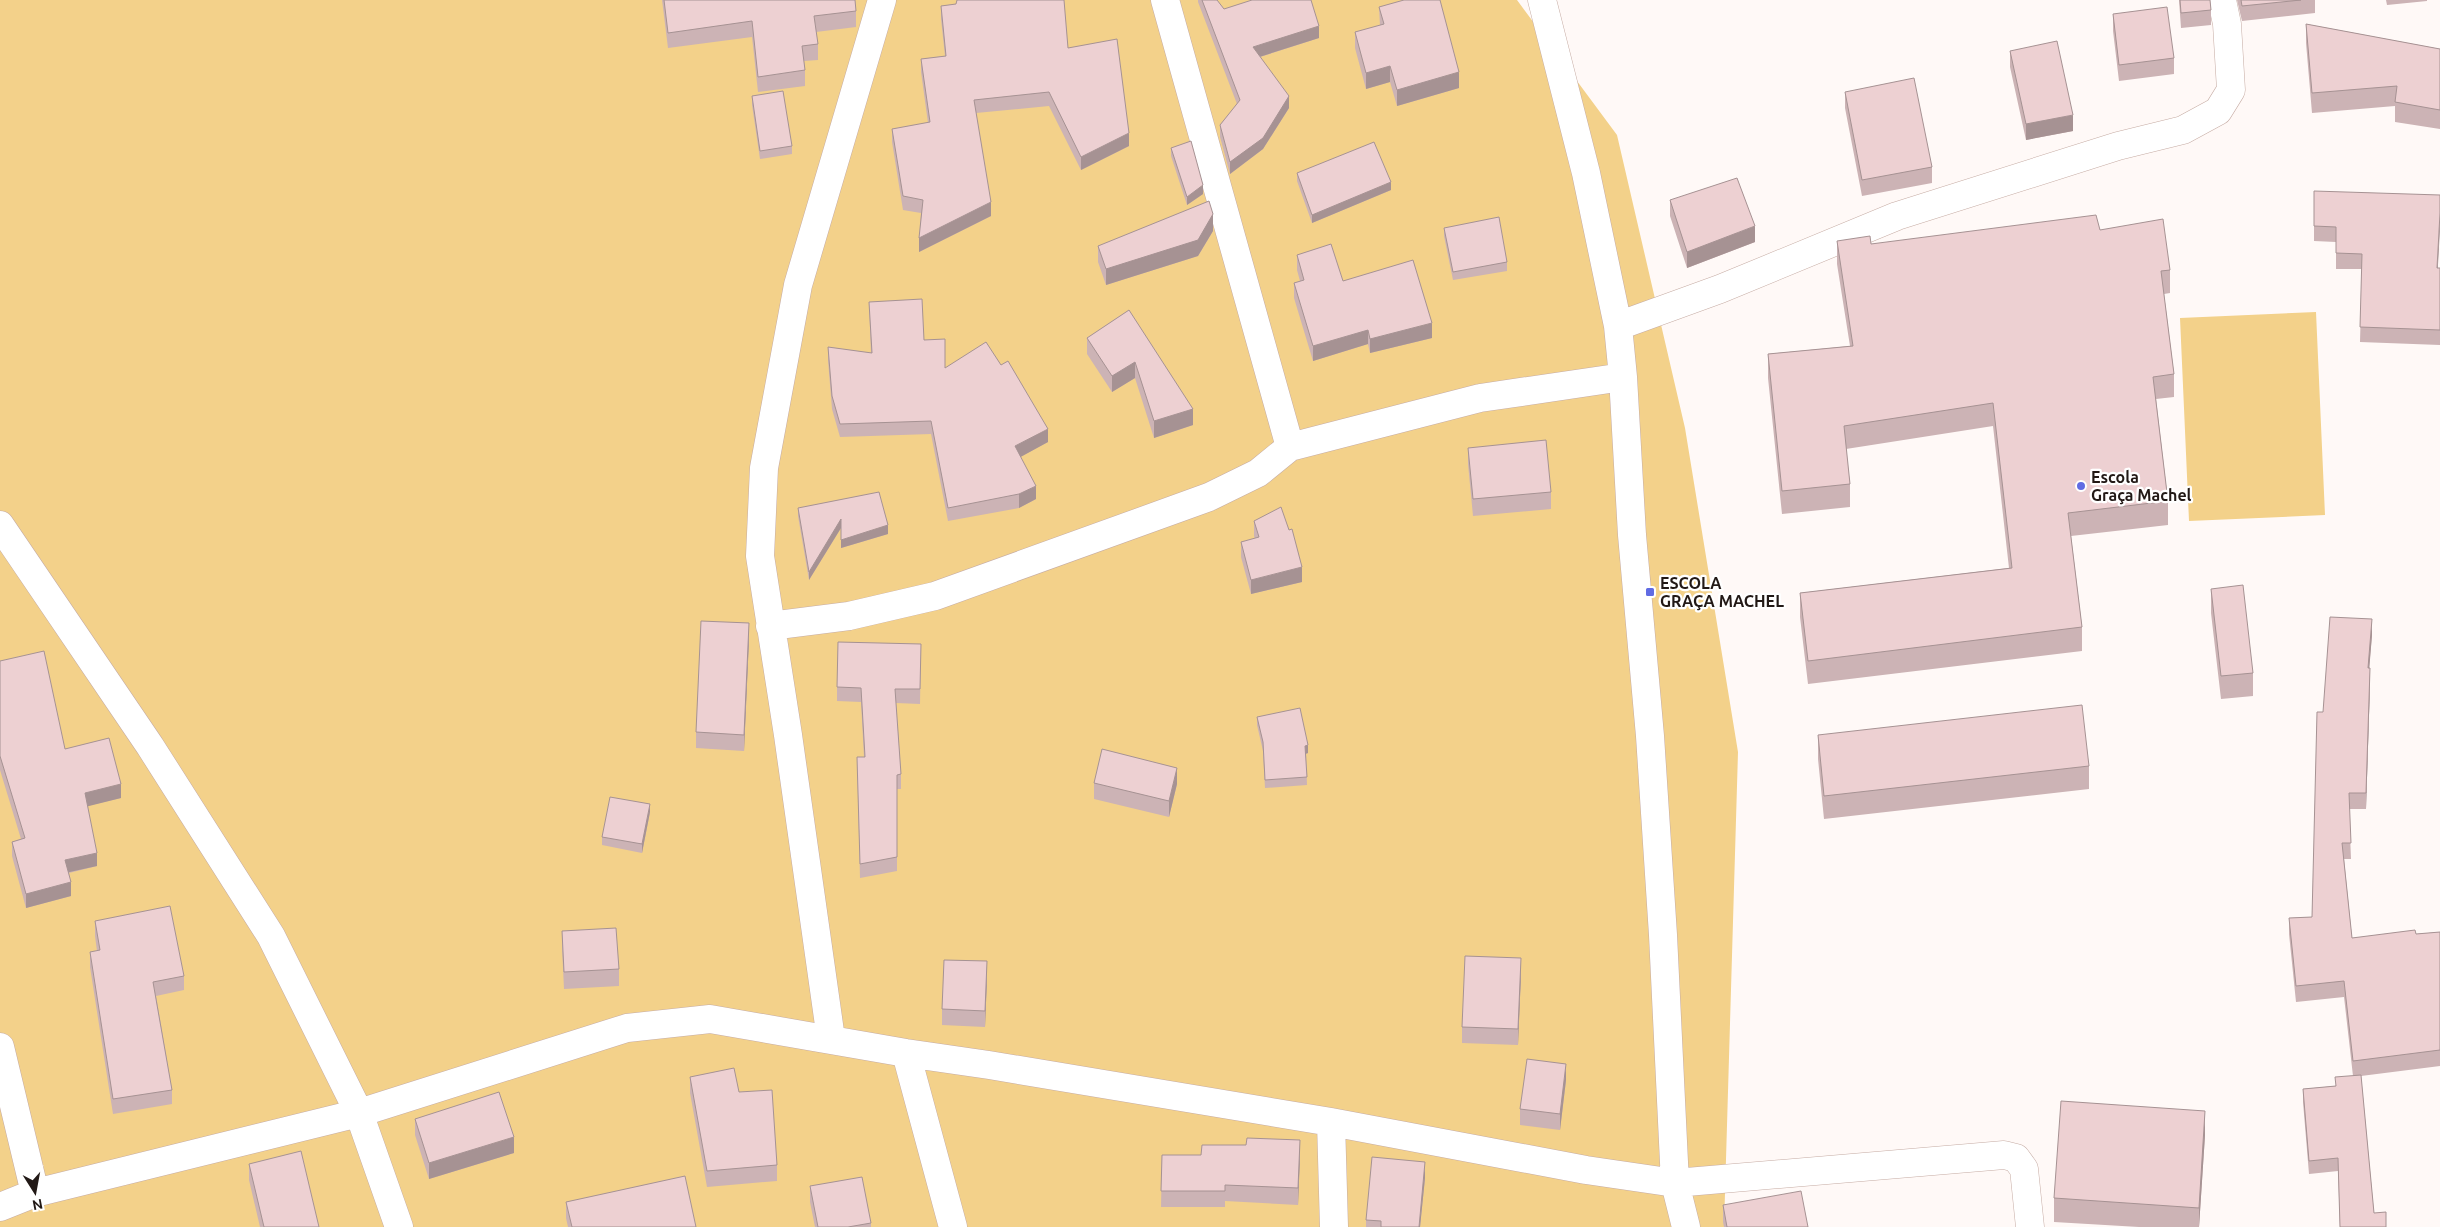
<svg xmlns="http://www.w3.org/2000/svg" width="2440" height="1227" viewBox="0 0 2440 1227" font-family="Ubuntu,sans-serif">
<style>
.green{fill:#f3d18a}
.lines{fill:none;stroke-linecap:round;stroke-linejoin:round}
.minor-casing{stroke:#c6aca4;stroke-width:29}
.minor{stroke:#fff;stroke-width:28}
.wall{fill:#ccb3b5}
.shaded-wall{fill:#a69293}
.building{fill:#edd0d2;stroke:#a69293}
.poi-dot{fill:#606be3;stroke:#fff;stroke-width:2}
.labels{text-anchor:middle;stroke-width:4.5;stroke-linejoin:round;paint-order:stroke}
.poi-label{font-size:16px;font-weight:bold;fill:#221916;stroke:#fff;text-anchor:start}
</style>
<rect width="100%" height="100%" fill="#fff9f7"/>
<path class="green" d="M0 0H1517L1617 135 1685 428 1738 752 1724 1227H0Z
M2316 312 2325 515 2189 521 2180 318Z"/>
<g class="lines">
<defs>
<path id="minor" d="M1165 0 1290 447
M1542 0 1586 173 1618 326 1623 377 1632 535 1650 736 1663 935 1675 1183 1686 1227
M1618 326 1720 289 1897 216 2118 146 2183 130 2218 111 2231 90 2227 24 2222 0
M0 525 150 746 271 936 359 1113 399 1227
M770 626 849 616 935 596 1209 497 1258 473 1290 447 1480 398 1623 377
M831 1039 788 735 760 556 764 468 798 285 882 0
M0 1047 35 1193
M906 1053 953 1227
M1331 1122 1334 1227
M0 1207 35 1193 359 1113 627 1028 710 1019 906 1053 989 1065 1331 1122 1586 1170 1675 1183 2004 1155 2016 1158 2024 1169 2030 1227"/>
</defs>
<use href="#minor" class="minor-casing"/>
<use href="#minor" class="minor"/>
</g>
<path class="wall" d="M662 0H855L856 11V27L816 32 818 44V60L804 61 805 70V86L758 92 752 37 668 48Z
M1198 0H1217L1224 9 1319 38 1260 57 1289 108 1263 149 1230 174 1220 137V125L1237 104 1198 2Z
M2179 0H2210L2211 10V25L2181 28Z
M2237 0H2315V13L2242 21Z
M2386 0H2427V1L2387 5Z
M956 4 1068 48 1129 146 1081 170 1049 106 976 113 991 216 919 252 921 213 903 210 892 142V129L928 123 921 72V59L945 56 941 19V6Z
M1379 7 1459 88 1397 106 1390 82 1366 89 1355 48V32L1380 26Z
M2113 14 2174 58V74L2119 81 2113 31Z
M2306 24 2440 49V129L2395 122V106L2312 113 2306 43Z
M2010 51 2073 131 2026 140 2010 67Z
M1845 92 1932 167V183L1862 196 1845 108Z
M752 96 792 146V154L760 159 752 105Z
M1171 148 1203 194 1187 205 1171 156Z
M1297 173 1391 190 1312 223 1297 181Z
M2314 191 2438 268H2440V345L2360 342 2362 269H2336V242L2314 241Z
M1670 200 1755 242 1687 268 1670 216Z
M1444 228 1507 262V271L1453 280 1444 236Z
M2100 230 2170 270V293L2164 294 2174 374V397L2156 399 2168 501V525L2071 536 2082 627V651L1808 684 1800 617V593L2009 568 1993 426 1846 449 1850 484V507L1782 514 1768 378V354L1850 346 1837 264V241L1871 244Z
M1213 231 1198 256 1106 285 1098 262V246Z
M1297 255 1343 281 1432 338 1370 353 1368 344 1313 361 1294 298V283L1300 281 1297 270Z
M869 302 924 340 945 368 1048 442 1020 457 1036 499 1019 508 948 521 931 434 840 437 832 409 828 360V347L871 353Z
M1129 310 1193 425 1154 438 1135 378 1112 392 1087 354V338Z
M1468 448 1551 492V509L1473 516 1468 464Z
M798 508 888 534 841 548V528L809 580 798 516Z
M1254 521 1289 530 1302 582 1251 594 1241 557V542L1255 539 1254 536Z
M2211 589 2253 673V696L2221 699 2211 613Z
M2372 635 2369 668 2370 684 2366 809H2349L2351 859H2344L2352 938 2416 934 2440 932V1066L2361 1076 2374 1213 2386 1227H2340L2338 1171 2309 1174 2303 1102V1089L2335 1086 2353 1076 2344 997 2296 1002 2289 934V918L2312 917 2323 712Z
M749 639 744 751 696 748V732Z
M921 644 920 704 896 703 901 774V789H897V871L860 878 857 757H864L861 702 837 701V687Z
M0 661 65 749 121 798 87 806 97 866 69 873 71 896 26 908 12 856V842L21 839 0 770Z
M1257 717 1308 753 1306 754 1307 785 1265 788 1263 751 1257 725Z
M1818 735 2089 766V789L1824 819 1818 759Z
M1094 783 1177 784 1169 817 1094 799Z
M650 812 642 853 602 845V837Z
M95 921 184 976V990L156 996 172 1090V1104L113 1114 90 967V952L97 951 95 936Z
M562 931 619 969V986L564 989 562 947Z
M1521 974 1518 1045 1462 1043V1027Z
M987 978 985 1027 942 1025V1009Z
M690 1077 739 1092 777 1165V1181L707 1187 690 1093Z
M1566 1080 1560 1130 1520 1125V1109Z
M415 1119 514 1153 429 1179 415 1135Z
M2205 1135 2199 1227H2139L2054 1222V1198Z
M1162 1155 1300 1156 1298 1205 1225 1201V1207H1161Z
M249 1164 319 1227H260L249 1180Z
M1425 1178 1420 1227H1366V1220Z
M810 1186 871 1223V1227H815L810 1202Z
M566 1202 696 1227H568L566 1218Z
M1723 1205 1808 1227H1724L1723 1222Z"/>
<path class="shaded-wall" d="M1319 26V38L1253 59V47Z
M1390 66V82L1366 89V73Z
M1459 72V88L1397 106V90Z
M1289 96V108L1263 149 1230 174V162Z
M2073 115V131L2026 140V124Z
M1129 133V146L1081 170V157Z
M1391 182V190L1312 223V215Z
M1203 185V194L1187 205V197Z
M991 202V216L919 252V238Z
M2440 213V228L2437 283V268Z
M1213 214V231L1198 256 1106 285V269Z
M1755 226V242L1687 268V252Z
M1432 323V338L1370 353V339Z
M1368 330V344L1313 361V346Z
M1135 362V378L1112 392V376Z
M1193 409V425L1154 438V421Z
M1048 429V442L1015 460V446Z
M1036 486V499L1019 508V494Z
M841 519V528L809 580V572Z
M888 525V534L841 548V540Z
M1302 567V582L1251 594V580Z
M2372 619V635L2368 684V668Z
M749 623V639L744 751V735Z
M2370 668V684L2366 809V793Z
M1308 745V753L1305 754V746Z
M1177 768V784L1169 817V801Z
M121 784V798L85 807V793Z
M650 804V812L642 853V844Z
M97 853V866L65 873V860Z
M71 882V896L26 908V894Z
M1521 958V974L1518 1045V1029Z
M987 961V978L985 1027V1011Z
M1566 1064V1080L1560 1130V1114Z
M2205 1111V1135L2199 1227V1208Z
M514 1137V1153L429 1179V1163Z
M1300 1140V1156L1298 1205V1188Z
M1425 1162V1178L1420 1227H1419Z"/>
<path class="building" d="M664 0H855L856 11 814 16 818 44 802 46 805 70 758 77 752 21 668 33Z
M957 0H1064L1068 48 1117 39 1129 133 1081 157 1049 92 974 100 991 202 919 238 923 200 903 196 892 129 930 122 921 59 946 56 941 6 956 4Z
M1202 0H1217L1224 9 1252 0H1311L1319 26 1253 47 1289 96 1263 138 1230 162 1220 125 1240 100Z
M1404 0H1440L1459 72 1397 90 1390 66 1366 73 1355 32 1384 24 1379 7Z
M2180 0H2210L2211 10 2181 13Z
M2241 0H2301L2242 6Z
M2167 7 2174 58 2119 65 2113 14Z
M2306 24 2440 49V110L2395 102 2397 86 2312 93Z
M2057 41 2073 115 2026 124 2010 51Z
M1914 78 1932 167 1862 180 1845 92Z
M783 91 792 146 760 151 752 96Z
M1191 141 1203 185 1187 197 1171 148Z
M1374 142 1391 182 1312 215 1297 173Z
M1737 178 1755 226 1687 252 1670 200Z
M2314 191 2440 195V213L2437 268H2440V330L2360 327 2362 254 2336 253V227L2314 226Z
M1209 201 1213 214 1198 240 1106 269 1098 246Z
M2096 215 2100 230 2163 219 2170 270 2161 271 2174 374 2153 377 2168 501 2068 513 2082 627 1808 661 1800 593 2012 568 1993 403 1844 426 1850 484 1782 491 1768 354 1853 346 1837 241 1870 236 1871 244Z
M1499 217 1507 262 1453 272 1444 228Z
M1331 244 1343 281 1413 260 1432 323 1370 339 1368 330 1313 346 1294 283 1304 280 1297 255Z
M922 299 924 340 945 339V368L986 342 1001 365 1008 361 1048 429 1015 446 1036 486 1019 494 948 508 931 421 840 424 832 396 828 347 872 353 869 302Z
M1129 310 1193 409 1154 421 1135 362 1112 376 1087 338Z
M1546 440 1551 492 1473 499 1468 448Z
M879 492 888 525 841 540V519L809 572 798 508Z
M1281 507 1289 530 1292 529 1302 567 1251 580 1241 542 1259 537 1254 521Z
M2243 585 2253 673 2221 676 2211 589Z
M2330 617 2372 619 2368 668H2370L2366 793H2349L2351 843H2342L2352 938 2415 930 2416 934 2440 932V1050L2353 1061 2344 981 2296 986 2289 918 2312 917 2317 712H2323Z
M701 621 749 623 744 735 696 732Z
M838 642 921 644 920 689H895L901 774 897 775V857L860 864 857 757H865L861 688 837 687Z
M44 651 65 749 109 738 121 784 85 793 97 853 65 860 71 882 26 894 12 842 25 838 0 756V661Z
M2082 705 2089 766 1824 796 1818 735Z
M1300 708 1308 745 1305 746 1307 777 1265 780 1263 742 1257 717Z
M1102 749 1177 768 1169 801 1094 783Z
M610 797 650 804 642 844 602 837Z
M170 906 184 976 153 982 172 1090 113 1099 90 952 100 950 95 921Z
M616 928 619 969 564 972 562 931Z
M1465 956 1521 958 1518 1029 1462 1027Z
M944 960 987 961 985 1011 942 1009Z
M1527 1059 1566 1064 1560 1114 1520 1109Z
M734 1068 739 1092 772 1090 777 1165 707 1171 690 1077Z
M2361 1075 2374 1213 2386 1212V1227H2340L2338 1158 2309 1161 2303 1089 2336 1086 2335 1077Z
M499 1092 514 1137 429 1163 415 1119Z
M2061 1101 2205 1111 2199 1208 2054 1198Z
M1247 1138 1300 1140 1298 1188 1225 1185V1191H1161L1162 1155H1201L1202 1145H1246Z
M301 1151 319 1227H264L249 1164Z
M1372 1157 1425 1162 1419 1227H1381V1221L1366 1220Z
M685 1176 696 1227H572L566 1202Z
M862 1177 871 1223 848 1227H818L810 1186Z
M1801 1191 1808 1227H1727L1723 1205Z"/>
<g class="poi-dot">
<circle cx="2081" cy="486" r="5"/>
<rect x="1645" y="587" width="10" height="10" rx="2.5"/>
</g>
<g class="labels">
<g class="poi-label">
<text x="2091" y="483">Escola<tspan x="2091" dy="18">Graça Machel</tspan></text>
<text x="1660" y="589">ESCOLA<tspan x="1660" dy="18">GRAÇA MACHEL</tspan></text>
</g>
</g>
<g transform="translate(35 1192) rotate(169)" stroke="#ffffff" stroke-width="4" paint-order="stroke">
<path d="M0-4L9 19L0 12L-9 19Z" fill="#221916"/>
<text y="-8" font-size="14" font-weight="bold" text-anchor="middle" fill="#221916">N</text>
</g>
</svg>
